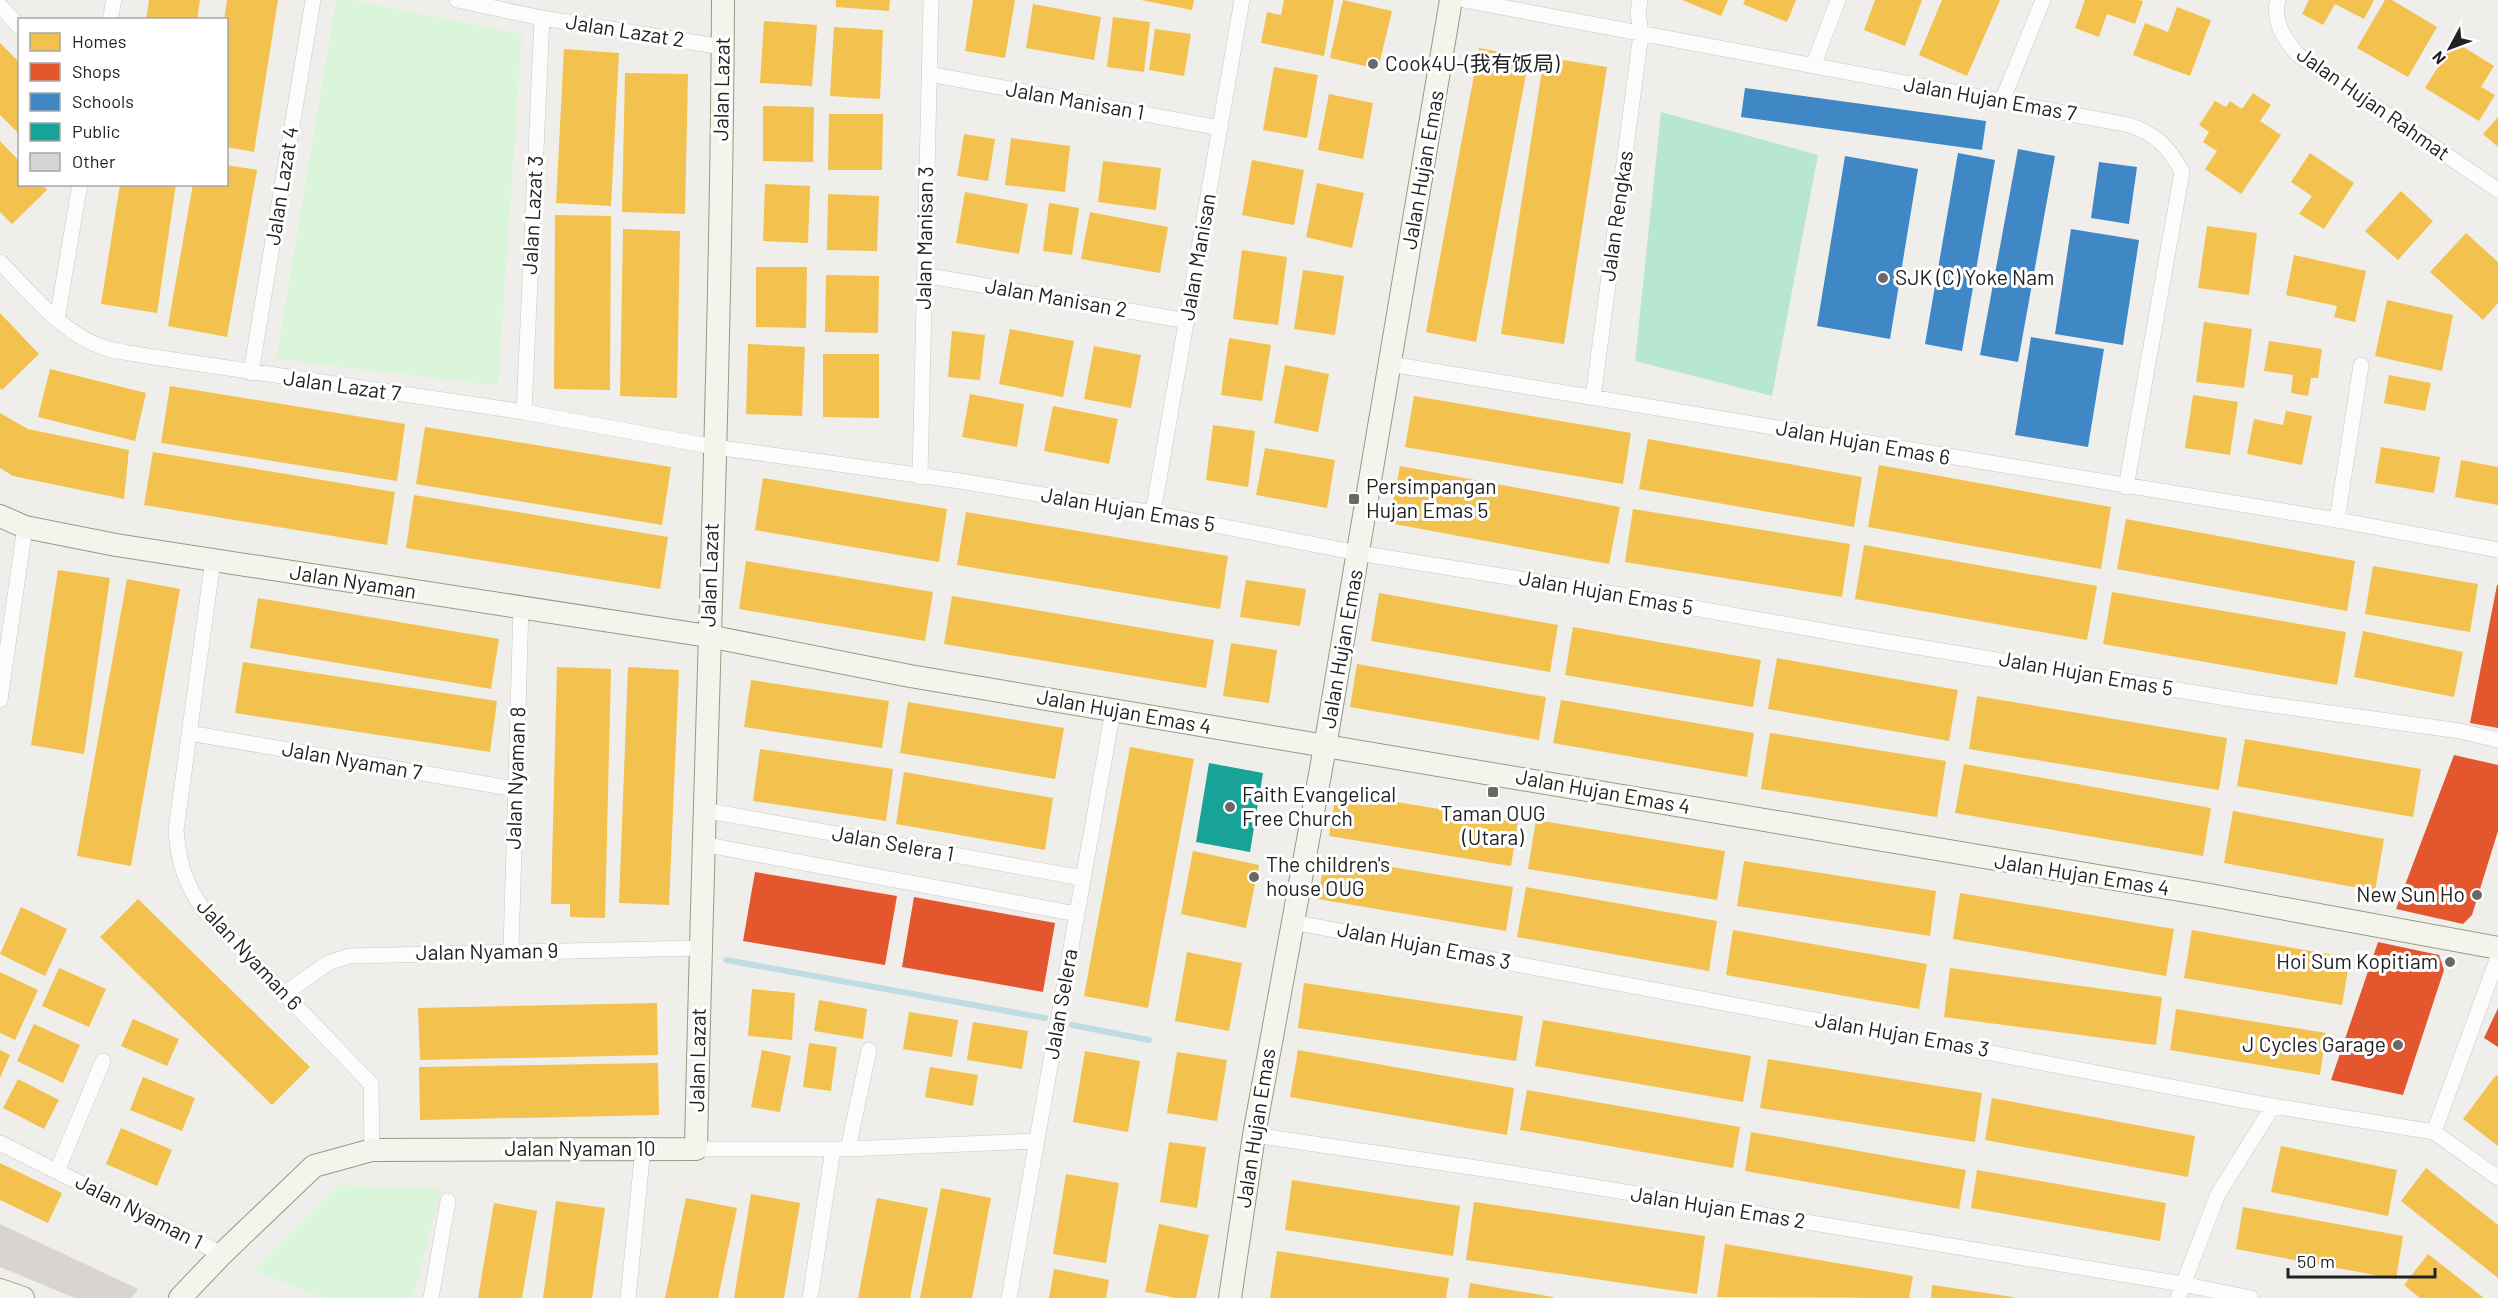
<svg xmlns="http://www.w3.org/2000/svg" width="2498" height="1298" viewBox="0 0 2498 1298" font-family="Barlow,'Noto Sans SC',sans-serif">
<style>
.park{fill:#daf5da}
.pitch{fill:#b7e6d2}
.homes{fill:#f2c14e}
.shops{fill:#e4572e}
.schools{fill:#3f88c5}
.public{fill:#17a398}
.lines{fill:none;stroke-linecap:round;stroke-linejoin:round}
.stream{stroke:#bfdbe3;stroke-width:6}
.building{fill:#d7d4d2}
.street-casing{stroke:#c9c8c7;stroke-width:16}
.secondary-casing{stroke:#999a82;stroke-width:24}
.street{stroke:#fdfcfc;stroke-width:15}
.secondary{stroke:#f4f4ed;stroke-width:22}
.poi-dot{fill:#6a6968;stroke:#fff;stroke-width:2}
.labels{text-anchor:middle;stroke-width:6;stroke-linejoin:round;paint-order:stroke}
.street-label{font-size:21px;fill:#222;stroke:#fff}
.poi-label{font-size:21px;fill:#222;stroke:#fff;text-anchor:start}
</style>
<rect width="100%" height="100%" fill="#f0eeeb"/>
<path class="park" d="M336 0H353L522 34 498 386 276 359Z
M338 1185 442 1189 413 1298H324L254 1271Z"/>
<path class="pitch" d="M1661 112 1818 155 1772 396 1635 361Z"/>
<path class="homes" d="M149 0H200L197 20H146Z
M227 0H278L254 152 226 147V20H224Z
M836 0H890L889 11 836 7Z
M973 0H1015L1005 58 965 51Z
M1141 0H1194L1192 10Z
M1284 0H1334L1324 56 1261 43 1267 12 1281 15Z
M1343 0 1392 11 1378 69 1330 58Z
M1682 0H1728L1721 16Z
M1745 0H1796L1787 22 1743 4Z
M1875 0H1922L1905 46 1864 30Z
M1942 0H2000L1967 76 1919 55Z
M2085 0H2139L2143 1 2135 24 2107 14 2099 37 2075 28Z
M2309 0H2374L2364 19 2335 4 2323 25 2302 14Z
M2385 0H2392L2437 27 2408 77 2357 48Z
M1033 4 1101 17 1094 60 1026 48Z
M2177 7 2211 20 2190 76 2133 55 2145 23 2168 32Z
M1113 17 1150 22 1144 72 1107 67Z
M764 21 817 25 812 86 760 83Z
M834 27 883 30 880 99 830 96Z
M1155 29 1191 34 1184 76 1149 70Z
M2454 41 2494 66 2481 87 2495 95 2479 121 2425 88Z
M0 43 20 63V135L0 115Z
M1479 48 1529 58 1476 342 1426 332Z
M564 49 619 53 611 206 556 203Z
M1544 57 1607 67 1564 344 1501 334Z
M1274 67 1318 75 1307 138 1263 130Z
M625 73 688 74 685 214 622 212Z
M2253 93 2271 105 2260 121 2281 135 2241 194 2205 169 2217 151 2203 142 2209 132 2199 125 2215 101 2226 107 2230 101 2242 109Z
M1329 94 1373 103 1363 159 1318 150Z
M763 106 814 107 813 162 763 161Z
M829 114H883L882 170H828Z
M2498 117V147L2483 134Z
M964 134 995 139 988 181 957 176Z
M1011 138 1070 146 1065 192 1005 185Z
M0 141 20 162V184H42L47 190 12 224 0 212Z
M2310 153 2354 183 2324 229 2299 214 2312 196 2291 182Z
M1252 160 1304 170 1294 225 1242 215Z
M1103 161 1161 168 1156 210 1098 202Z
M226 165 257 170 227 337 168 326 193 184H226Z
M1317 183 1364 193 1352 248 1306 237Z
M120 184H176L157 313 101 304Z
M765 184 810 186 808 243 763 241Z
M2401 191 2433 221 2398 260 2365 231Z
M965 192 1028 204 1019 254 956 243Z
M828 194 879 196 877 251 827 250Z
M1049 203 1079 208 1072 255 1043 251Z
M1090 212 1168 227 1160 273 1081 259Z
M555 215 611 216 610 390 554 389Z
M2207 226 2257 233 2249 295 2198 288Z
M623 229 680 231 677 398 620 396Z
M2466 233 2498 262V303L2483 320 2430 272Z
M1242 250 1287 257 1278 325 1233 319Z
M2294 255 2366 271 2355 322 2334 317 2337 306 2286 295Z
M756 267H807L806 328 756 327Z
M1303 270 1344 276 1335 335 1294 329Z
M826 275 879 276 878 333 825 332Z
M2387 300 2453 315 2442 371 2375 356Z
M0 313 39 354 2 390 0 388Z
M2204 322 2252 329 2244 388 2196 382Z
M1010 329 1074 341 1063 397 999 384Z
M952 331 985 335 980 380 948 377Z
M1229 338 1271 345 1262 401 1221 395Z
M2269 341 2322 349 2318 378H2311L2308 396 2291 393 2293 375 2264 371Z
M748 344 805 347 802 416 746 414Z
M1094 346 1141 355 1131 408 1084 399Z
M823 354H879V418L823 417Z
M1285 365 1329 374 1318 432 1274 423Z
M50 369 146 393 135 441 38 417Z
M2389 375 2431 383 2425 411 2384 403Z
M170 386 405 424 397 481 161 443Z
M970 394 1024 404 1017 447 962 437Z
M2193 395 2238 402 2230 455 2185 448Z
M1414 396 1631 433 1623 484 1405 447Z
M1053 406 1118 419 1109 464 1044 451Z
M2286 411 2312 416 2302 465 2247 454 2254 419 2283 425Z
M0 413 28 429 129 450 124 499 13 476 0 468Z
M1213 425 1255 431 1248 487 1206 480Z
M425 427 671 467 662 525 416 484Z
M1648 439 1862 477 1854 527 1639 489Z
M2381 447 2440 457 2434 493 2375 483Z
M1265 448 1335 460 1327 508 1256 495Z
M153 452 395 492 387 545 144 505Z
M2461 460 2498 467V505L2455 497Z
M1879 465 2111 507 2101 569 1868 527Z
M1400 466 1620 507 1609 564 1389 523Z
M763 478 947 509 939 562 755 530Z
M414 495 668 537 660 589 406 548Z
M1633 509 1850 544 1842 597 1625 562Z
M966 512 1228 556 1220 609 957 565Z
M2126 519 2355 561 2347 611 2117 569Z
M1864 545 2097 586 2087 640 1855 599Z
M746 561 933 592 925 641 739 609Z
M2373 566 2478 584 2470 632 2365 614Z
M58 570 110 578 84 754 31 745Z
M127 579 180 589 131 866 77 856Z
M1246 580 1306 589 1300 626 1240 617Z
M2112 592 2346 632 2337 685 2103 644Z
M1379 593 1558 625 1550 672 1371 641Z
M952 596 1214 640 1206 688 944 644Z
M258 598 499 639 491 689 250 648Z
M1573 627 1761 660 1753 707 1565 675Z
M2363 631 2463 652 2454 697 2354 677Z
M1231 643 1277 650 1269 703 1223 696Z
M1777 658 1958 690 1949 741 1768 709Z
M243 662 497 701 490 752 235 713Z
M1357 664 1546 697 1539 740 1350 707Z
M557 667 611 669 605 918 570 917V904H551Z
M628 667 679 670 669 905 619 903Z
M751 680 889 701 882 748 744 727Z
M1977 696 2227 738 2219 790 1969 749Z
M1561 700 1754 733 1747 777 1553 743Z
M908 702 1064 728 1055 779 900 753Z
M1770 733 1946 761 1937 817 1761 789Z
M2245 739 2421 769 2413 817 2237 786Z
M1130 747 1194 759 1148 1008 1084 996Z
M760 749 893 769 886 821 753 801Z
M1964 764 2211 808 2203 856 1955 813Z
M904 772 1053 798 1045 850 896 824Z
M1336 792 1518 822 1511 866 1329 836Z
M2233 811 2384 839 2375 891 2224 863Z
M1536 820 1725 851 1717 900 1528 869Z
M1193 851 1259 865 1246 928 1181 914Z
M1325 856 1513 887 1506 931 1318 899Z
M1744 861 1936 891 1930 936 1737 906Z
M1526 887 1717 921 1709 971 1517 937Z
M1960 893 2174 929 2166 976 1953 939Z
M138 899 310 1067 272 1105 100 937Z
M21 907 67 929 45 976 0 954Z
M1733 930 1927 964 1919 1009 1726 975Z
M2192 930 2350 958 2342 1005 2184 978Z
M1187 952 1242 963 1229 1031 1175 1021Z
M59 968 106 989 89 1027 42 1006Z
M1950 968 2162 997 2156 1045 1944 1017Z
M0 972 38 990 15 1040 0 1033Z
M1304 983 1523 1016 1516 1061 1298 1028Z
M752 989 795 993 792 1040 748 1036Z
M819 1000 867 1009 863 1039 814 1031Z
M657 1003 658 1055 420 1060 418 1008Z
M2176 1009 2326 1033 2320 1075 2170 1050Z
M909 1012 958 1020 952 1057 903 1049Z
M133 1019 179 1039 167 1066 121 1046Z
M1543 1020 1751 1056 1743 1102 1535 1066Z
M973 1022 1028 1031 1022 1069 967 1060Z
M34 1024 80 1045 63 1083 17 1061Z
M809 1043 837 1047 831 1091 803 1087Z
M0 1050 10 1055 0 1078Z
M762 1050 791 1056 780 1112 751 1107Z
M1298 1050 1514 1088 1507 1135 1290 1097Z
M1085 1051 1140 1061 1128 1132 1073 1122Z
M1177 1052 1227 1060 1217 1121 1167 1113Z
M1768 1059 1982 1093 1975 1142 1760 1108Z
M658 1063 659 1115 420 1120 419 1067Z
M930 1067 978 1075 973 1106 925 1097Z
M2496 1075 2498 1076V1146L2463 1119Z
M143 1077 195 1098 182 1131 130 1110Z
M18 1079 59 1100 44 1129 3 1108Z
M1527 1090 1740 1127 1733 1168 1520 1130Z
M1992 1098 2195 1136 2188 1177 1985 1140Z
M121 1128 172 1150 157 1186 106 1164Z
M1751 1132 1966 1170 1959 1209 1745 1171Z
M1169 1142 1206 1147 1197 1208 1160 1202Z
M2281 1146 2397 1170 2388 1216 2271 1192Z
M0 1163 62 1193 48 1223 0 1200Z
M2426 1168 2498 1225V1278L2401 1201Z
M1977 1170 2166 1203 2160 1241 1971 1208Z
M1066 1174 1119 1183 1106 1263 1053 1254Z
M1292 1180 1460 1206 1453 1256 1285 1230Z
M941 1188 991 1198 972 1298H920Z
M751 1194 800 1203 784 1298H734Z
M686 1198 737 1208 718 1298H665Z
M877 1198 928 1208 910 1298H858Z
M556 1201 605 1208 592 1298H543Z
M1474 1202 1705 1236 1697 1294 1466 1260Z
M494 1203 537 1211 522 1298H478Z
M2243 1207 2403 1236 2396 1279 2236 1249Z
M1159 1224 1209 1235 1196 1298H1176L1145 1292Z
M1725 1244 1913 1276 1909 1298 1717 1297Z
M1277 1251 1449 1278 1446 1298H1270Z
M2428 1254 2484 1298H2420L2404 1285Z
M1054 1269 1109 1280 1106 1298H1049Z
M1470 1283 1553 1297V1298H1468Z
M1932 1285 2013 1297V1298H1931Z"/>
<path class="shops" d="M2497 585H2498V728L2470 723Z
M2454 755 2498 765V831L2472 915 2463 924 2396 909Z
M755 872 897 896 885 965 743 941Z
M914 897 1055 923 1043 992 902 967Z
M2378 942 2439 955 2444 970 2403 1095 2331 1080Z
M2498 1008V1047L2484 1038Z"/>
<path class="schools" d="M1745 88 1986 121 1982 150 1741 117Z
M2018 149 2055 156 2018 362 1980 355Z
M1958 153 1995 160 1962 351 1925 344Z
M1845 156 1918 169 1890 339 1817 326Z
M2099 162 2137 167 2129 224 2091 218Z
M2071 229 2139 240 2123 345 2055 334Z
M2031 337 2104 349 2088 447 2015 435Z"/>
<path class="public" d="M1209 763 1263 773 1250 852 1196 842Z"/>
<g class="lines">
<path class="stream" d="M726 960 1045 1018
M1072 1025 1149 1040"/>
</g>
<path class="building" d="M0 1224 138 1289 132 1298H75L0 1267Z"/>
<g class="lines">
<defs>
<path id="street" d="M457 0 542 18 723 47
M1464 0 2129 125C2156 134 2169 147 2182 172L2126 487
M2278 0C2272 21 2284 38 2297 54L2498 190
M0 6 20 27
M110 20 114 0
M1813 66 1838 0
M929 74 1220 128
M2002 101 2043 0
M0 262C31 293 62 334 105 348 118 352 133 353 147 356L524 412 715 447 960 481 1153 513 1358 553 1615 594 1846 635 2244 701 2460 731 2498 740
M924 275 1187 321
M57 319 80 184
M1390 364 2337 520 2498 550
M251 373 313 0
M1593 398 1641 34 1638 12 1640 0
M524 412 542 18
M920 477 931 0
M1153 513 1242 0
M2337 520 2361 365
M213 560 176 830C178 861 185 883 203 909L371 1084 372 1150
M0 700 25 527
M189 733 515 789
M703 810 1083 878
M702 844 1077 914
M1292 922 2273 1106 2434 1132 2498 1178
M511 950 521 606
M284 994 328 963 349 956 700 948
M2434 1132 2498 957
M1254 1135 1504 1172 2182 1284 2251 1298
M0 1143 222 1254
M696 1149H848L1036 1141
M848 1149 869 1050
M57 1171 103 1061
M431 1298 448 1201
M628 1298 643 1148
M810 1298 833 1149
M1009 1298 1113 710
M2178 1298 2218 1194 2273 1106"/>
<path id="secondary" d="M0 516 25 527 116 545 708 636 910 676 2210 895 2498 948
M0 1290 23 1298
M180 1298 222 1254 314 1166 372 1150 696 1149C704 766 721 383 723 0
M1230 1298 1254 1135 1325 747 1451 0"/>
</defs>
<use href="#street" class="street-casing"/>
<use href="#secondary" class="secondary-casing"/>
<use href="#street" class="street"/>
<use href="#secondary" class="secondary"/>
</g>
<g class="poi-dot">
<circle cx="1373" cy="64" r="6"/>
<circle cx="1883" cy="278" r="6"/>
<rect x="1348" y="493" width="12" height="12" rx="3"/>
<rect x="1487" y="786" width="12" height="12" rx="3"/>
<circle cx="1230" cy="807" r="6"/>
<circle cx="1254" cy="877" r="6"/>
<circle cx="2477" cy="895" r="6"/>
<circle cx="2450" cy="962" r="6"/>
<circle cx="2398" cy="1045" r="6"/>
</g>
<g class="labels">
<g class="street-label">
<text transform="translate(625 31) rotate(9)" y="7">Jalan Lazat 2</text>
<text transform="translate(722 89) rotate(-89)" y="7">Jalan Lazat</text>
<text transform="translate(1990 99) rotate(10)" y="7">Jalan Hujan Emas 7</text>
<text transform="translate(1075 101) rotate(10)" y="7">Jalan Manisan 1</text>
<text transform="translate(2373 104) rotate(35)" y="7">Jalan Hujan Rahmat</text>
<text transform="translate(1423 170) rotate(-80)" y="7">Jalan Hujan Emas</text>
<text transform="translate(282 186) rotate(-81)" y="7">Jalan Lazat 4</text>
<text transform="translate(533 215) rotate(-87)" y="7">Jalan Lazat 3</text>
<text transform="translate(1617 216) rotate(-82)" y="7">Jalan Rengkas</text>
<text transform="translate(925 238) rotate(-89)" y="7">Jalan Manisan 3</text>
<text transform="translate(1198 257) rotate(-80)" y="7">Jalan Manisan</text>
<text transform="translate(1056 298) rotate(10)" y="7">Jalan Manisan 2</text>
<text transform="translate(342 386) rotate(8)" y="7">Jalan Lazat 7</text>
<text transform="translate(1863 443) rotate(10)" y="7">Jalan Hujan Emas 6</text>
<text transform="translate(1128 510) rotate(10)" y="7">Jalan Hujan Emas 5</text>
<text transform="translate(710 575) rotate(-88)" y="7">Jalan Lazat</text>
<text transform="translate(353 582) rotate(9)" y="7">Jalan Nyaman</text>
<text transform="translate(1606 593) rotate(10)" y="7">Jalan Hujan Emas 5</text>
<text transform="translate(1342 649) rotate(-80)" y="7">Jalan Hujan Emas</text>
<text transform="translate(2086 674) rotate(10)" y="7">Jalan Hujan Emas 5</text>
<text transform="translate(1124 712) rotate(10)" y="7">Jalan Hujan Emas 4</text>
<text transform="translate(352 761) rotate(10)" y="7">Jalan Nyaman 7</text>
<text transform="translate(516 778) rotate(-88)" y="7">Jalan Nyaman 8</text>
<text transform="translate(1603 792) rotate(10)" y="7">Jalan Hujan Emas 4</text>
<text transform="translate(893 844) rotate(10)" y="7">Jalan Selera 1</text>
<text transform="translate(2082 875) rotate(9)" y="7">Jalan Hujan Emas 4</text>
<text transform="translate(1424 946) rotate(11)" y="7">Jalan Hujan Emas 3</text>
<text transform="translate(487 952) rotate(-1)" y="7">Jalan Nyaman 9</text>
<text transform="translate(249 955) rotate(47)" y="7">Jalan Nyaman 6</text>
<text transform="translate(1061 1004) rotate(-80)" y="7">Jalan Selera</text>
<text transform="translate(1902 1035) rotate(10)" y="7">Jalan Hujan Emas 3</text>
<text transform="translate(698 1060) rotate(-89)" y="7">Jalan Lazat</text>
<text transform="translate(1256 1128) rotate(-81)" y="7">Jalan Hujan Emas</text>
<text x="580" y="1156">Jalan Nyaman 10</text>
<text transform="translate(1718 1208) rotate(9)" y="7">Jalan Hujan Emas 2</text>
<text transform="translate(139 1212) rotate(27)" y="7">Jalan Nyaman 1</text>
</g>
<g class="poi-label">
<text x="1385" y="71">Cook4U-(我有饭局)</text>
<text x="1895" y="285">SJK (C) Yoke Nam</text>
<text x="1366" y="494">Persimpangan<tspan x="1366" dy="24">Hujan Emas 5</tspan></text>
<text x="1242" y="802">Faith Evangelical<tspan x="1242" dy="24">Free Church</tspan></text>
<text x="1493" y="821" text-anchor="middle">Taman OUG<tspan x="1493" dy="24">(Utara)</tspan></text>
<text x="1266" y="872">The children's<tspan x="1266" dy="24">house OUG</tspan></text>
<text x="2465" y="902" text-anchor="end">New Sun Ho</text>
<text x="2438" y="969" text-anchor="end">Hoi Sum Kopitiam</text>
<text x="2386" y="1052" text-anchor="end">J Cycles Garage</text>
</g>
</g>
<rect x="18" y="18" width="210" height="168" fill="#ffffff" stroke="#a7a7a7" stroke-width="1.5"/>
<rect x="30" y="33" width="30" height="18" fill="#f2c14e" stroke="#a7a7a7" stroke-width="1.5"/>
<text x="72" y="48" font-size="18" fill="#222222">Homes</text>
<rect x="30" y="63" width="30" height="18" fill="#e4572e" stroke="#a7a7a7" stroke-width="1.5"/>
<text x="72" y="78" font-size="18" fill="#222222">Shops</text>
<rect x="30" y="93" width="30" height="18" fill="#3f88c5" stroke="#a7a7a7" stroke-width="1.5"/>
<text x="72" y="108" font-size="18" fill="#222222">Schools</text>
<rect x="30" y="123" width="30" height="18" fill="#17a398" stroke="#a7a7a7" stroke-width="1.5"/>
<text x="72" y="138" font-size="18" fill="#222222">Public</text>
<rect x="30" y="153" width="30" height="18" fill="#d7d4d2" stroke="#a7a7a7" stroke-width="1.5"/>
<text x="72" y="168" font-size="18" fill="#222222">Other</text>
<g transform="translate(2450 48) rotate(229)" stroke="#ffffff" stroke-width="4.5" paint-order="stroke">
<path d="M0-4.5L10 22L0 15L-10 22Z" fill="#222222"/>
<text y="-9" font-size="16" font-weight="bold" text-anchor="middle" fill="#222222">N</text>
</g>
<path d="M2288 1268v9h147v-9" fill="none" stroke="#222222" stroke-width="3"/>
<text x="2297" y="1268" font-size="18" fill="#222222" stroke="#ffffff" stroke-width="4.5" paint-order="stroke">50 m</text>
</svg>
